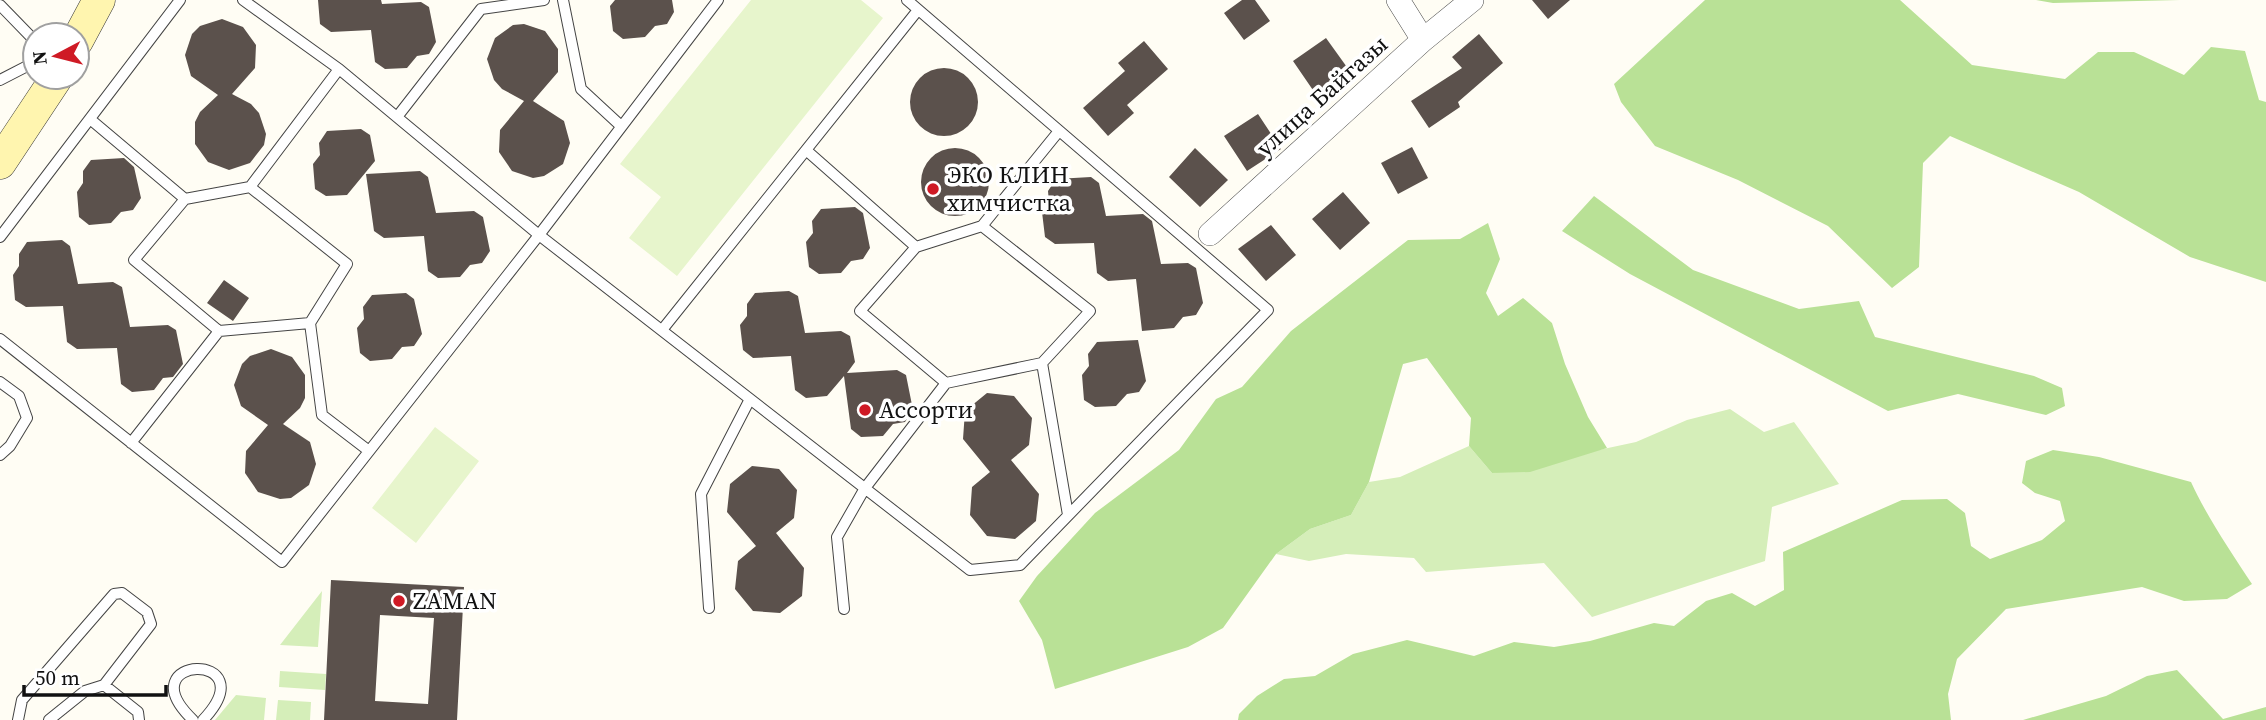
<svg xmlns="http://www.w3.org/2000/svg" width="2266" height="720" viewBox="0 0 2266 720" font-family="'Source Serif 4',serif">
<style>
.green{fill:#d5eeb9}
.forest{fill:#b9e196}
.pitch{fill:#e7f5cc}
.building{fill:#5b514c;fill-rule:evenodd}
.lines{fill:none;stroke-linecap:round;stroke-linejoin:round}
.lane-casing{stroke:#444;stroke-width:12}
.street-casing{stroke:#444;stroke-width:24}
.secondary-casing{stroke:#333;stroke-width:33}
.lane{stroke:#fff;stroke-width:10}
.street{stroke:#fff;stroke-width:23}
.secondary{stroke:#fff5af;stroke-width:32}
.poi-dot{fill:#cf1a25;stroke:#fff;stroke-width:2.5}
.labels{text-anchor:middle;stroke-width:7;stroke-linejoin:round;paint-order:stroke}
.street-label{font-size:24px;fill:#111;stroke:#fff}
.poi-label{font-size:24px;fill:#111;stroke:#fff;text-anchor:start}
</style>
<rect width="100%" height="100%" fill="#fffdf4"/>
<path class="green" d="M1730 409 1764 432 1794 422 1839 484 1772 507 1765 561 1592 617 1544 563 1426 572 1414 558 1346 554 1309 561 1276 554 1310 529 1351 515 1369 482 1400 477 1469 446 1492 473 1636 442 1687 420Z
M322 591 318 647 280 645Z
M280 671 326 674 325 690 279 687Z
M236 695 266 698 264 720H215Z
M278 700 311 702 310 720H276Z"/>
<path class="forest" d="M1705 0H1900L1972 65 2065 79 2098 52H2134L2184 75 2211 47 2245 51 2259 100 2266 102V282L2190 257 2079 192 1950 136 1923 163 1919 267 1892 288 1828 226 1738 180 1655 146 1621 102 1614 84Z
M2036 0H2180L2053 3Z
M1594 196 1693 270 1799 309 1859 301 1875 337 2034 376 2062 388 2065 406 2046 415 1958 394 1888 411 1630 274 1562 231Z
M1488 223 1500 259 1486 293 1498 316 1523 298 1552 323 1565 364 1588 417 1607 448 1530 472 1492 473 1469 446 1471 418 1427 358 1403 364 1369 482 1351 515 1310 529 1276 554 1223 628 1188 647 1055 689 1042 640 1019 601 1037 576 1095 513 1179 450 1216 399 1242 387 1291 331 1408 240 1460 239Z
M2053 450 2099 457 2191 482C2207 517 2231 552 2252 584L2227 599 2184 601 2142 587 2006 609 1957 659 1948 694 1951 720H1238L1239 714 1257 696 1284 679 1315 676 1353 654 1407 640 1474 656 1514 642 1554 647 1590 641 1654 623 1674 626 1706 601 1732 593 1755 606 1784 590 1783 552 1902 500 1947 499 1965 513 1971 546 1990 559 2042 540 2065 521 2060 501 2035 493 2022 483 2026 461Z
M2177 670 2223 719 2266 707V720H2023L2106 696 2147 676Z"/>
<path class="pitch" d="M751 0H861L883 18 677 276 629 238 661 197 620 164Z
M435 427 479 461 416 543 372 508Z"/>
<path class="building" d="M318 0H381L382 4 421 2 429 7 436 42 429 54 417 56 407 68 385 69 375 62 371 30 331 32 320 24Z
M615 0H672L674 12 667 24 655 26 645 37 623 39 613 31 610 6Z
M1242 0H1255L1270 21 1244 40 1224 13Z
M1532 0H1570L1548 19Z
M222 19 243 27 256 45 255 68 232 94 251 104 259 113 266 134 264 145 250 163 229 170 208 162 195 144V122L200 112 218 95 191 76 185 55 192 34 200 26Z
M524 24 545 31 558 49V72L533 101 564 121 570 143 563 164 544 176 533 178 512 171 499 152 500 130 524 101 502 89 494 80 487 59 495 38 513 25Z
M1479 34 1503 63 1458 102 1460 107 1429 128 1411 101 1462 68 1452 57Z
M1326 38 1349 70 1317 96 1293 61Z
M1144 41 1168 69 1127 105 1134 113 1108 136 1083 108 1125 71 1118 63Z
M910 102a34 34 0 1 1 68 0a34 34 0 1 1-68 0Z
M1258 114 1281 149 1247 171 1224 136Z
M361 129 370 135 375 161 347 195 326 196 315 189 313 164 320 155 319 143 327 131Z
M1412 147 1428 178 1398 194 1381 163Z
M921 182a34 34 0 1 1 68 0a34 34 0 1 1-68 0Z
M1195 148 1228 180 1200 207 1169 177Z
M124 158 134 167 141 198 133 210 121 212 111 223 89 225 79 217 77 192 83 183V171L91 160Z
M420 171 428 177 436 213 474 211 483 217 490 251 482 263 470 265 460 277 438 278 428 271 424 236 384 238 374 231 366 174Z
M1091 177 1099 183 1106 216 1143 214 1152 221 1161 264 1188 263 1196 268 1203 303 1196 315 1183 317 1174 328 1142 331 1136 279 1108 281 1097 273 1094 243 1055 244 1045 237 1042 212 1049 203 1048 191 1056 179Z
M1343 192 1370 223 1340 250 1312 219Z
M855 207 863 213 870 248 863 259 851 261 841 273 819 274 809 267 806 242 813 233 812 221 821 209Z
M1271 225 1296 255 1266 281 1238 249Z
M62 240 70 246 78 284 113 282 122 287 130 327 168 325 176 330 183 364 173 377 163 378 154 390 132 392 121 384 117 348 77 349 67 342 63 306 26 307 15 300 13 275 19 266V254L27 242Z
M224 280 249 298 233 321 207 303Z
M789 291 798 296 805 333 841 331 850 336 855 362 847 373 897 370 906 375 913 410 905 422 893 424 883 436 861 437 851 429 844 376 827 396 806 398 795 390 791 356 753 358 743 350 740 325 747 316V304L755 293Z
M406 293 414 299 422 334 414 346 402 347 392 359 370 361 360 353 357 328 364 319 363 307 372 295Z
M1138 340 1146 381 1139 392 1127 394 1116 406 1095 407 1084 400 1082 375 1089 366 1088 354 1097 342Z
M271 349 292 357 305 375V398L300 408 283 424 310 442 316 464 309 485 291 498 280 499 258 492 245 473 246 451 268 425 241 406 234 385 242 364 250 356Z
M987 393 1014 396 1032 418 1029 445 1011 460 1039 494 1036 521 1015 539 987 536 970 515 972 487 990 472 963 439 965 411Z
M752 466 779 469 797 490 794 518 776 533 804 568 802 596 780 613 753 611 735 589 738 561 756 546 727 512 730 484Z
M331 580 464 587 457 720H324ZM380 615 434 618 428 704 375 701Z"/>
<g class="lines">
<defs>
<path id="lane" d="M243 0 339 69 539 235 718 0
M563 0 581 89 621 126
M0 5 35 41
M0 80 35 62
M397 117 481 9 544 0
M90 119 185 199
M806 150 916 247
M250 187 347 264 310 323 219 331 134 260 185 199Z
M250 187 339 69
M982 226 1059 131
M0 237 180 0
M310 323 322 415 369 451
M662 330 918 10
M0 339 282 562 539 235 970 570 1020 565 1268 310 907 0
M1042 363 1068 515
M0 382 19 396 27 418 10 446 0 455
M131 443 219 331
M709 608 701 494 750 399
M844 609 837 537 865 488 946 383 860 311 916 247 982 226 1090 311 1042 363 946 383
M18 720 22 700 114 594 122 593 147 612 151 624 104 685
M49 720 85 691 104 685 138 712 139 720
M193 720C124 654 269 650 203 720"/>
<path id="street" d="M1398 0 1423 40
M1210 234 1423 40 1472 0"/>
<path id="secondary" d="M77 41 99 0
M0 163 57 77"/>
</defs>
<use href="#lane" class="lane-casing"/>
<use href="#street" class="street-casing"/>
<use href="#secondary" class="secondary-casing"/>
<use href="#lane" class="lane"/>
<use href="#street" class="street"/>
<use href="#secondary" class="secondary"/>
</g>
<g class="poi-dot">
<circle cx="933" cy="189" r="7"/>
<circle cx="865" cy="410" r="7"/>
<circle cx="399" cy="601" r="7"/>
</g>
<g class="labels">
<g class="street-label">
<text transform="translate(1322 96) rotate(-42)" y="8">улица Байгазы</text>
</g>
<g class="poi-label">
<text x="947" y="183">ЭКО КЛИН<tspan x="947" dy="28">химчистка</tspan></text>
<text x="879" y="418">Ассорти</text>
<text x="413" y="609">ZAMAN</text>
</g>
</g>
<g transform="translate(56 56) rotate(263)"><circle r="33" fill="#ffffff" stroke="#a0a0a0" stroke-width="2"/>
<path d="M0-5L12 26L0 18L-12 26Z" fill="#cf1a25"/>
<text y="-10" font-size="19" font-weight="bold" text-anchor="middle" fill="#111111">N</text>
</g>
<path d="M24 685v10h142v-10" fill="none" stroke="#111111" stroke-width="3.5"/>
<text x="35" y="685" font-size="21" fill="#111111" stroke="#ffffff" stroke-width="5" paint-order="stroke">50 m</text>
</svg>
